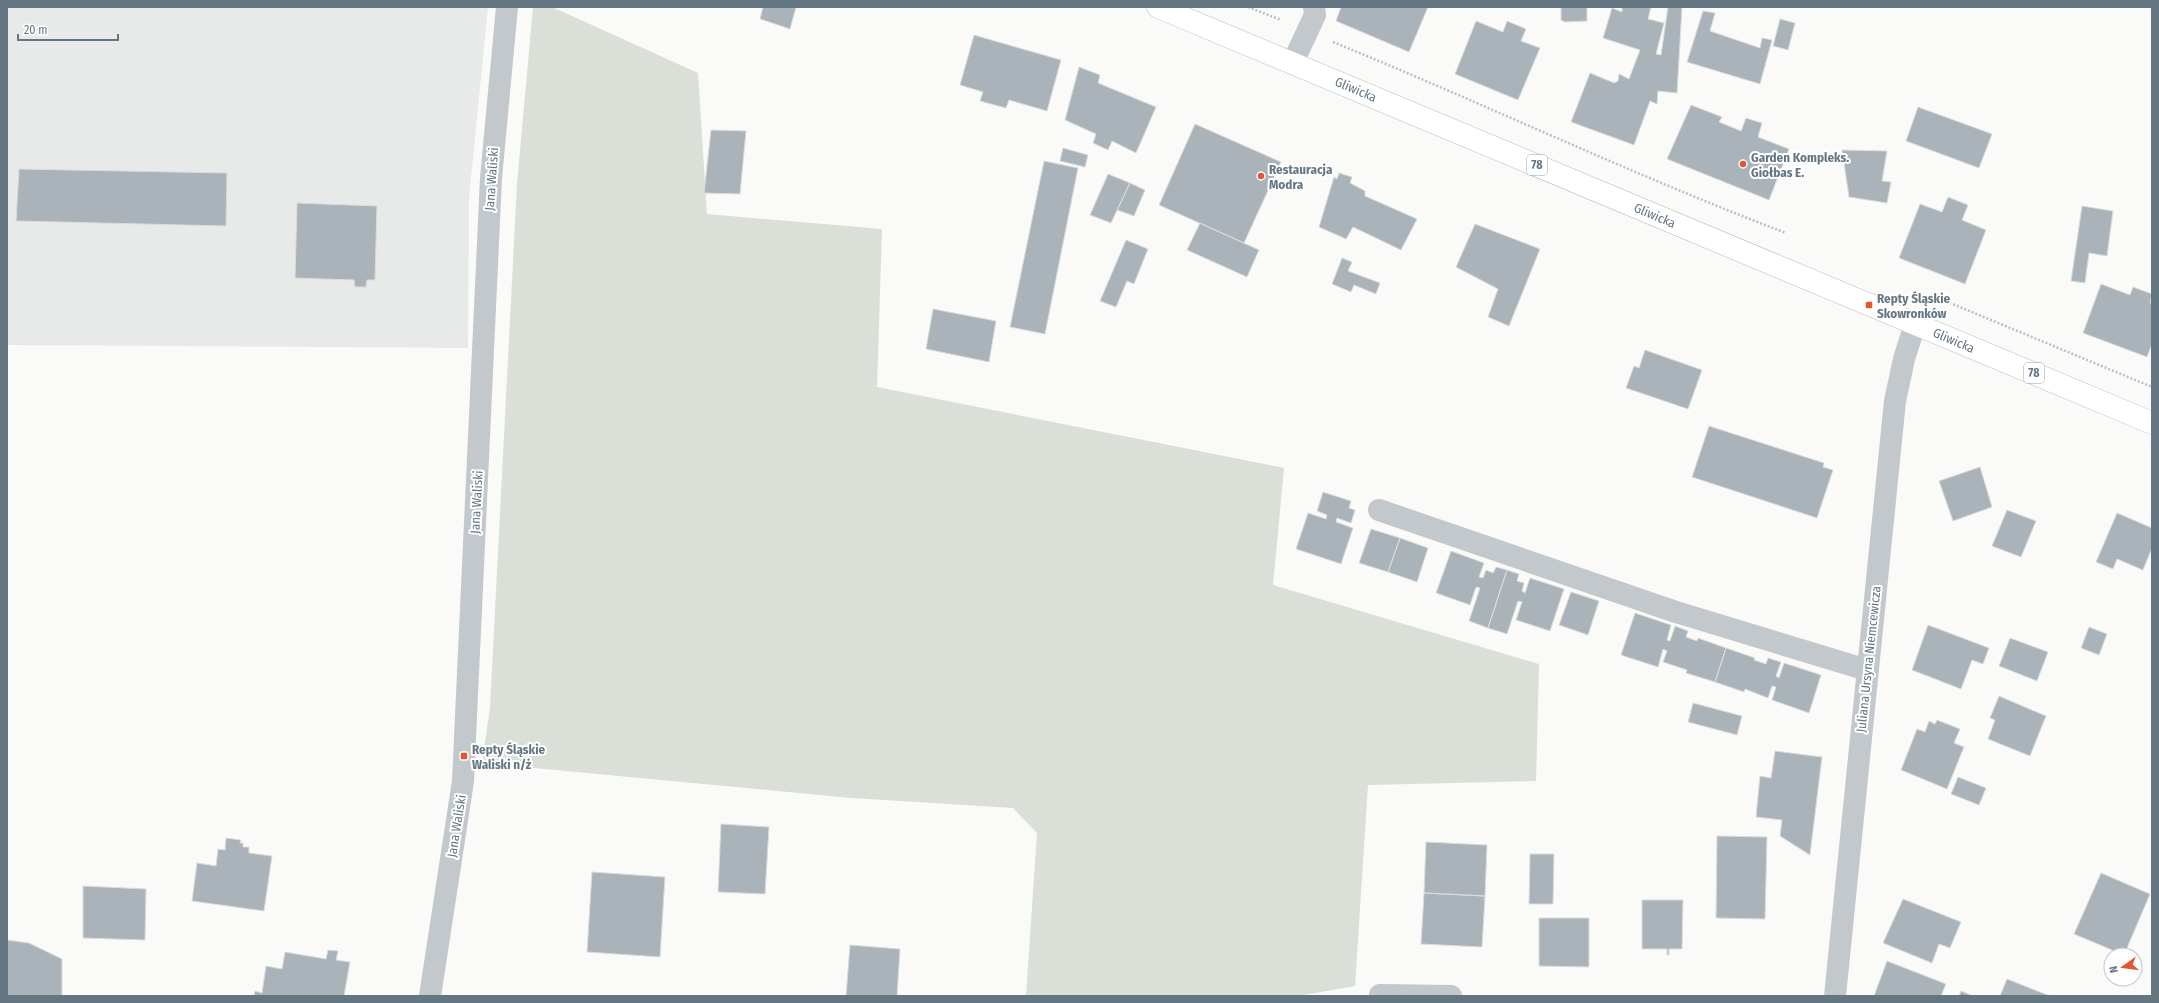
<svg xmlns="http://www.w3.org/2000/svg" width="2159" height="1003" viewBox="0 0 2159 1003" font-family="'Fira Sans Condensed',sans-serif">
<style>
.built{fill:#e8e9e9}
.green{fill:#dadfd7}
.building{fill:#aab3b9;stroke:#dcdcda}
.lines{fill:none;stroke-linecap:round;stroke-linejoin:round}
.major-casing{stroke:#b5babe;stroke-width:23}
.path{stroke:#bbbfc2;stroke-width:2.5;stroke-dasharray:2 2;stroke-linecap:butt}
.minor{stroke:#c3c8cc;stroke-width:22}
.major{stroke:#fff;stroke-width:22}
.poi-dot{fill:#e4572e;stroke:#fff;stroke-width:1.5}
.labels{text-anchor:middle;stroke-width:4;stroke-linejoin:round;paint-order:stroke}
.shield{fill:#fff;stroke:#939fa8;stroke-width:1}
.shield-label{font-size:12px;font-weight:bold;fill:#657683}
.street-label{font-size:13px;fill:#657683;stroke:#fff}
.poi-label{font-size:13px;font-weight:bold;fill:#657683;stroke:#fff;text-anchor:start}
</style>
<rect width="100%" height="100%" fill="#fafaf8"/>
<path class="built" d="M7 7H488L469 198 468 348 7 345Z"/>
<path class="green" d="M533 7H552L698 73 707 214 882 229 877 387 1284 468 1273 585 1539 664 1536 781 1368 785 1355 986 1298 996H1026L1037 833 1013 808 852 798 482 763 490 708 517 184Z"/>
<path class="building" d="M763 7H796L790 29 760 19Z
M1341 7H1428L1409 52 1336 21Z
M1561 7H1587V21L1565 22 1561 20Z
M1622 7H1651L1648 19 1664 23 1656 54 1661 55 1668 7H1682L1677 93 1658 91 1657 104 1650 101 1634 145 1571 122 1590 73 1614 83 1618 81 1619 74 1629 79 1640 50 1603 38 1612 8 1622 12Z
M1703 11 1715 13 1710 31 1760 48 1762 38 1772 40 1760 84 1687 62Z
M1780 19 1795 23 1788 50 1773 46Z
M1476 21 1503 32 1507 21 1526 29 1521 41 1540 48 1518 100 1455 74Z
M974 35 1061 60 1047 111 1009 100 1006 108 980 101 983 92 960 85Z
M1079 67 1100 75 1098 83 1156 107 1136 153 1112 141 1108 150 1093 143 1096 134 1065 120Z
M1691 105 1722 117 1719 122 1741 131 1746 118 1762 123 1758 137 1789 149 1769 200 1667 159Z
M1918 107 1992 134 1979 168 1906 141Z
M1195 124 1281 162 1244 243 1159 205Z
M711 130 746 131 740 194 704 193Z
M1063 148 1088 155 1085 167 1060 161Z
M1842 150 1887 151 1882 181 1891 182 1887 203 1849 197Z
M1044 161 1078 168 1045 334 1010 327Z
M19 169 227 173 226 226 16 221Z
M1339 173 1352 177 1350 183 1365 191V196L1417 219 1401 250 1353 227 1346 239 1319 227 1334 177 1337 179Z
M1108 174 1130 183 1111 223 1090 215Z
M1130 183 1145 190 1134 216 1117 210Z
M1948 197 1968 205 1962 220 1986 230 1965 284 1899 258 1920 204 1942 212Z
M297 203 377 206 375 280H367L366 287H355L354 280 295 278Z
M2082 206 2113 211 2107 256 2089 253 2085 283 2071 281Z
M1200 223 1259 250 1247 277 1187 250Z
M1475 224 1540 249 1509 326 1488 317 1498 289 1456 267Z
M1126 240 1148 249 1134 284 1127 281 1116 307 1100 301Z
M1342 258 1352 262 1348 271 1380 283 1376 294 1354 285 1351 292 1332 284Z
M2101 284 2130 295 2133 287 2152 294 2150 303H2152V344L2147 357 2083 333Z
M933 309 996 321 989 362 926 349Z
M1645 350 1702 370 1688 409 1626 388 1634 366 1639 368Z
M1709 426 1824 463 1823 467 1833 470 1817 518 1692 477Z
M1980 467 1992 507 1953 521 1939 481Z
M1323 492 1351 501 1349 508 1355 510 1351 523 1337 518 1336 522 1353 528 1341 564 1296 549 1308 513 1326 519 1327 515 1317 511Z
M2007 510 2036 521 2021 557 1992 546Z
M2117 513 2152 528V548L2143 570 2117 559 2113 569 2096 562Z
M1371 529 1400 538 1388 572 1359 563Z
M1400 538 1428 548 1417 582 1388 572Z
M1451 551 1484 563 1479 577 1483 578 1486 570 1493 573 1496 567 1507 570 1488 628 1469 621 1480 588 1476 587 1470 605 1436 593Z
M1507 570 1519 574 1517 581 1524 583 1522 591 1525 593 1530 578 1564 589 1550 631 1516 620 1522 602 1518 601 1507 634 1488 628Z
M1571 592 1599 601 1588 635 1559 625Z
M1635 613 1671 625 1667 640 1670 641 1675 626 1688 631 1686 637 1697 641 1698 638 1726 648 1715 682 1686 673 1687 670 1663 662 1667 651 1663 649 1658 667 1621 655Z
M1928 625 1989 648 1983 664 1972 660 1961 689 1912 670Z
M2089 627 2107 634 2099 655 2081 648Z
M2010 638 2048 652 2037 681 1999 666Z
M1726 648 1755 658 1754 660 1766 664 1768 658 1781 662 1776 676 1779 678 1784 663 1821 675 1809 713 1772 700 1776 687 1772 686 1768 698 1745 689 1744 692 1715 682Z
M1999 696 2046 716 2030 756 1988 739 1995 720 1990 718Z
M1693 703 1742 716 1737 735 1688 722Z
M1937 720 1960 729 1954 743 1964 747 1947 789 1901 770 1917 729 1925 732 1929 721 1935 724Z
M1775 751 1822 757 1810 855 1780 836 1782 820 1756 817 1760 776 1771 778Z
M1958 777 1986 788 1979 805 1951 794Z
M721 824 769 827 765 894 718 892Z
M1717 836 1767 837 1765 919 1716 918Z
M226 838 241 840 240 843H243V847H249V853L272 856 264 911 192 901 197 863 216 866 218 849 225 850Z
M1426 842 1487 845 1485 896 1424 893Z
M1530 854H1554L1553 904H1529Z
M592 872 665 877 660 957 587 952Z
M2101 873 2150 894 2124 955 2074 934Z
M83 886 146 889 145 940 83 938Z
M1424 893 1485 896 1482 947 1421 944Z
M1903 899 1961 922 1950 948 1939 944 1932 963 1883 943Z
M1642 900H1683L1682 949H1669V955H1667V949H1642Z
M1539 918H1589V967L1539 966Z
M7 940 29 943 62 959V996H7Z
M850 945 900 949 897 996H846Z
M328 950 338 951 336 960 350 962 344 996H254L255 991 262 993 266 966 282 969 285 952 326 959Z
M1887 961 1946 984 1941 996H1874Z
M2007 979 2050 996H2000Z
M1961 991 1973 996H1959Z"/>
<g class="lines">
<defs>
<path id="major" d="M1158 7 2152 423"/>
</defs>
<use href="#major" class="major-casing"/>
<path class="path" d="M1248 7 1281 20
M1333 42C1485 104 1633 175 1786 233
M1931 295 2152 387"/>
<path class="minor" d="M1293 62 1315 15 1314 7
M1379 510 1676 612 1867 670
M1380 995 1451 996
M430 996 463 781 491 178 507 7
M1835 996 1895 401 1904 359 1915 324"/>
<use href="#major" class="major"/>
</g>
<g class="poi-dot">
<circle cx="1743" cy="164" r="4"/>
<circle cx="1261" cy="176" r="4"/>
<rect x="1865" y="301" width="8" height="8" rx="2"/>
<rect x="460" y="752" width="8" height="8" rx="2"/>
</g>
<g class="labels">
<g class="shield">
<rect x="1527" y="155" width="20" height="20" rx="3"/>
<rect x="2024" y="363" width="20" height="20" rx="3"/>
</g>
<g class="shield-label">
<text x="1537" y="169">78</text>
<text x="2034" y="377">78</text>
</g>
<g class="street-label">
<text transform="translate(1356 89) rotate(23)" y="5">Gliwicka</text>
<text transform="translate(491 179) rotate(-86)" y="5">Jana Waliski</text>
<text transform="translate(1655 215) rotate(23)" y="5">Gliwicka</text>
<text transform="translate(1954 340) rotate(23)" y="5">Gliwicka</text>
<text transform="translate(476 502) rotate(-87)" y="5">Jana Waliski</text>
<text transform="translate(1868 659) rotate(-84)" y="5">Juliana Ursyna Niemcewicza</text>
<text transform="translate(456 826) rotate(-81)" y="5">Jana Waliski</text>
</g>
<g class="poi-label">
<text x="1751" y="162">Garden Kompleks.<tspan x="1751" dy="15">Giołbas E.</tspan></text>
<text x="1269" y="174">Restauracja<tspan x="1269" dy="15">Modra</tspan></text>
<text x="1877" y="303">Repty Śląskie<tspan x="1877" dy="15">Skowronków</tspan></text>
<text x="472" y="754">Repty Śląskie<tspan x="472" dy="15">Waliski n/ż</tspan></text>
</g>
</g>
<rect width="2159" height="1003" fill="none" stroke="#657683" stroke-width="16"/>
<g transform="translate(2123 967) rotate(256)"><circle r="19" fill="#ffffff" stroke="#c1c8cd"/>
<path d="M0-3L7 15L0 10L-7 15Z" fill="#e4572e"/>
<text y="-6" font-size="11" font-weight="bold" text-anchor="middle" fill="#657683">N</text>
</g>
<path d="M18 34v6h100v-6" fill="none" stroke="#657683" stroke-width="2"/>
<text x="24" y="34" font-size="12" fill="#657683" stroke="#ffffff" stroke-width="3" paint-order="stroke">20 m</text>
</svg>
